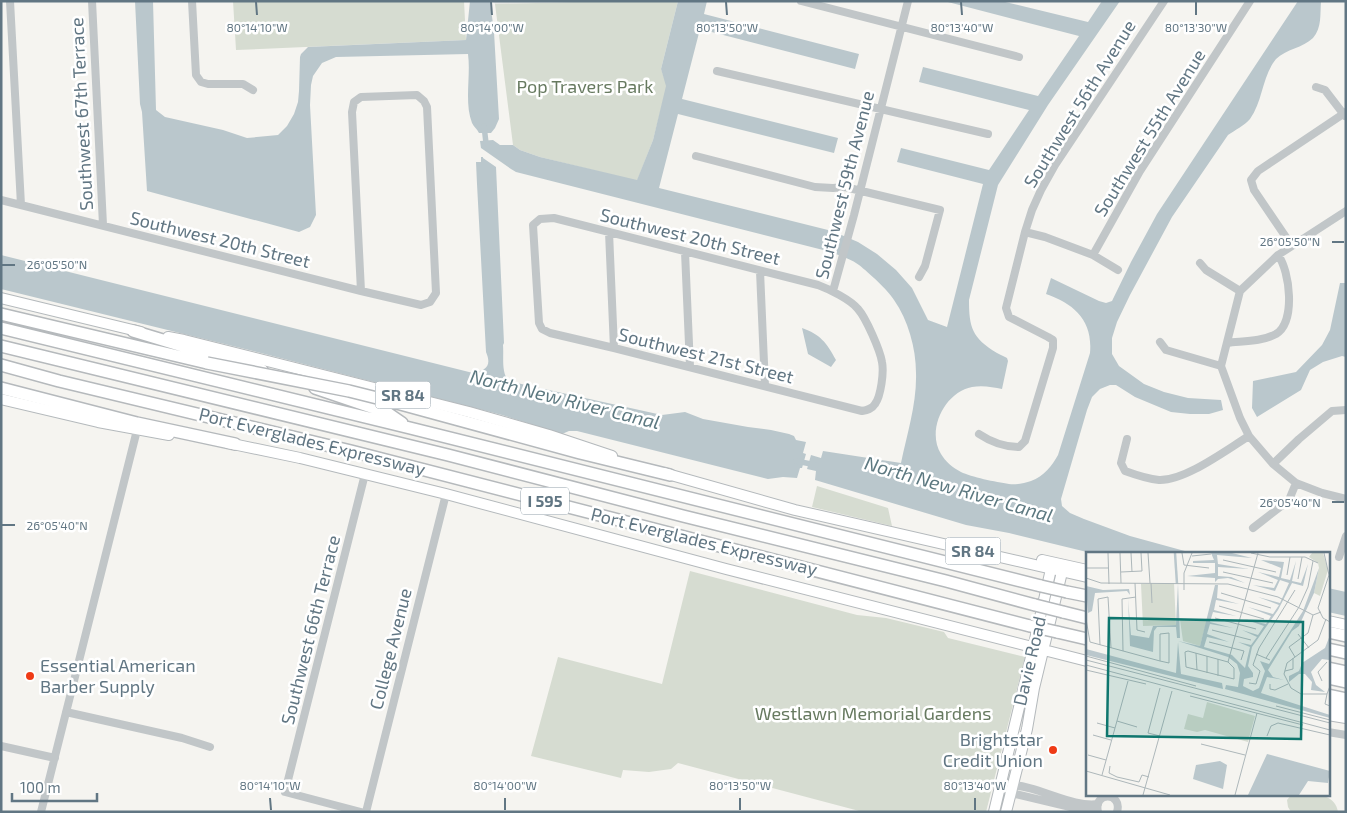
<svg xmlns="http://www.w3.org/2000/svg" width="1347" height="813" viewBox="0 0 1347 813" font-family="'Exo 2',sans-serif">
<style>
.built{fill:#e5e6e3}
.green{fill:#d6dcd1}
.water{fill:#bac7cc}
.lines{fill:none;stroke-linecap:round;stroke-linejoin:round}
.canal{stroke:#bac7cc;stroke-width:5.5}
.major-casing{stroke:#b4b9bc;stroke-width:12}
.highway-casing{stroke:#b5b9bc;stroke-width:14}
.minor{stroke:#c1c6c8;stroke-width:8}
.major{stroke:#fff;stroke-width:10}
.highway{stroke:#fff;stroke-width:11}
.highway-bridge-casing{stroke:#b5b9bc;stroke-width:14;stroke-linecap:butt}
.highway-bridge{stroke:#fff;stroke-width:11}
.ticks{fill:none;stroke:#617683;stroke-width:2}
.poi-dot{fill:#ef3b16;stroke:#fff;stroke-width:2}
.labels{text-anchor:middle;stroke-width:5;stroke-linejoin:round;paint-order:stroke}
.shield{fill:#fff;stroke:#909fa8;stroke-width:1}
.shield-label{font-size:16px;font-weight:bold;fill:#617683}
.park-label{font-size:18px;fill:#677a60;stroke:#fff}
.street-label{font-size:18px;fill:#617683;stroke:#fff}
.poi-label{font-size:18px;fill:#617683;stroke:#fff;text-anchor:start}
.water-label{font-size:19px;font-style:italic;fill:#5d7981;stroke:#fff}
.inset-river{fill:none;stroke:#bac7cc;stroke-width:2.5}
.inset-road{fill:none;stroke:#adb7ba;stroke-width:1}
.view{fill:#0f766e;fill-opacity:0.15;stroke:#0f766e;stroke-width:2.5}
.inset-edge{fill:none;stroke:#617683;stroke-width:2.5}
.ticks-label{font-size:12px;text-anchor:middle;fill:#617683;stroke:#fff;stroke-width:5;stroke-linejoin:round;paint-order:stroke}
</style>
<rect width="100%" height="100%" fill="#f5f4f0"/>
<path class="built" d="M494 1H611L495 4Z"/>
<path class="green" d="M233 1H464L466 40 236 50Z
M611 1H678L661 69 667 86 653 140 637 181 540 157 520 150 513 145 495 4Z
M817 486 888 508 892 526 812 507Z
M690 571 857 615 886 618 944 632 948 638 1025 657 986 812H863L678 763 671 769 649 772 623 770 621 778 531 756 558 657 662 684Z
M1292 794C1308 794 1335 791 1338 812H1291L1288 807 1287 800Z"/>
<path class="water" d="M135 1H153L156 110 165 117 223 130 247 138 278 135 287 126 294 114 298 102 299 91 300 57 301 54 308 47 466 40 470 1H490L494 32 499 119 495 128 491 133H479C477 129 474 127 472 123 464 102 471 76 468 54L336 57 322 63 313 76 311 85 310 105 316 215 310 227 299 232 147 191 142 112 140 104Z
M678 1H707L704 14 859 54 855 69 700 29 682 99 838 138 834 153 678 114 659 188 832 231 858 242 877 254 896 270 912 288 928 320 947 327 983 184 897 162 901 148 989 170 1029 110 919 82 923 67 1038 96 1079 36 944 1H1001L1088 22 1102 1H1120L1048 105 998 185 969 300C969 327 972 338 997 353 1000 355 1004 356 1007 358L1008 361 1002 389C993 387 982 385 972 387 945 392 926 430 941 454 945 461 953 468 961 472 971 477 996 482 1009 484 1016 485 1025 483 1031 481 1044 476 1052 466 1058 455L1090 353C1093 320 1074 304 1046 294L1051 278 1099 301 1106 303 1112 301 1131 262 1157 214 1298 1H1321C1320 14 1322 28 1313 38 1303 48 1286 49 1276 59 1262 76 1263 101 1250 119 1244 126 1235 130 1228 135L1172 217 1130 295 1117 322 1112 338V354L1119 366 1144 384 1164 392 1188 398 1221 400 1223 410 1209 414H1190L1171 412 1135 397 1116 385H1110L1100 389 1092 397 1087 410 1061 499 1062 506 1070 513 1084 519 1130 536 1192 553H1091L1009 533 966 525 815 480 816 471 807 469 811 455 821 458 823 451 901 463C907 434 917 403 916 373 916 348 908 320 894 300 888 290 869 273 859 265 851 259 840 256 831 252L516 172 511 169 481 148 480 141 493 140 500 145H513L520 150 540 157 637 180 653 140 666 86 661 69Z
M481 157H483V158L496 167 504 343 503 345C504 357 501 370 508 381L662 415 685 412 703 419 748 427 771 430 789 434 794 436 796 440 806 442 803 453 806 454 802 468H800L797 478 783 477 768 479 577 431H569L562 434 502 415 253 351 1 289V255L473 373C486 370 492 366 486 352L477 184 476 162H481Z
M1340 283H1346V357L1342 356 1323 362 1310 370 1301 390 1257 417 1252 408 1253 381 1296 372 1322 345 1330 330Z
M802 328C820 334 827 343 836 360L831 367 808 354Z
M1328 588 1346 592V616L1328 612Z"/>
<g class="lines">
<path class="canal" d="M484 126 486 143 488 144
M796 461 816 465"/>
<defs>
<path id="major" d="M1 298 141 332
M168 337 184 340 469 412 549 435 612 456
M1 399 98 422 169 435
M228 443 300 458 446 494 726 569 1087 661
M664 473 795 510 1087 577
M1042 560 1087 570
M1328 621 1346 625
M1328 715 1346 718
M994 812 1031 657 1051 569
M1006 812 1027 729 1034 688 1062 572"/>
<path id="highway" d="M1 314 207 363
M1 328 410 428 1041 586
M133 331 262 370
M1 346 448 455 683 516 946 581 1035 605
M1 365 59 381 351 451 1030 626
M1 388 137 423 235 444
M315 388 386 412 402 423
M393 402 580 453 670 475
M1067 592 1087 596
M1063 612 1087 618
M1057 632 1087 639
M1328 632 1346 636
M1328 649 1346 653
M1328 668 1346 672
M1328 678 1346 682
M1328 695 1346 699
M1328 705 1346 710"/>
</defs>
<use href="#major" class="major-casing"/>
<use href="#highway" class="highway-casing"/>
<path class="minor" d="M10 1 21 205
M92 1 103 225
M192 1 196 75 201 82 208 84H243L253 90
M801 1 1019 57
M717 71 988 134
M1316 87 1325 90 1345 116
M696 156 815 187 833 188 845 187 940 210 925 266 919 277
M1 200 361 291 421 305 430 302 436 293 427 107 424 101 417 95 361 97 354 102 352 112 361 291
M1346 211 1278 255 1240 291 1221 366 1240 418 1249 436 1273 464 1296 483 1322 493 1346 499
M554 218 818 285C829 289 851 300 858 309 866 318 880 350 882 362 884 372 881 396 875 404 872 409 867 410 862 411L614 348 550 333 542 329 539 323 533 225 540 219Z
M609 232 614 348
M1025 232 1045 237 1093 255 1118 270
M1292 246 1254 190 1251 180 1258 171 1346 112
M685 252 690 367
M1093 255 1140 171 1250 1
M1200 263 1206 270 1240 291
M760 271 765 386
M833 291 854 215 908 1
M1160 342 1166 350 1221 366
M1227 343C1242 341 1261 342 1276 334 1296 322 1290 271 1278 255
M979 434C991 442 1004 447 1019 447L1025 441 1053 348V340L1048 337 1009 317 1006 308 1025 232 1032 210 1041 190 1055 165 1164 1
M1127 439 1121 463 1125 471C1136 475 1148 479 1159 480 1185 481 1226 450 1249 436
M1273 464 1299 439 1332 411 1346 410
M1253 528 1289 500 1296 483
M1339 557 1346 536
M66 712 182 738 210 747
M1328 732 1346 735
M1 746 55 758
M1000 785 1011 793 1091 812
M1010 785C1037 785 1072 808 1098 804
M41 812 137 430
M361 812 285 792 365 474
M366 812 446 494
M1098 812C1093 791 1123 792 1117 812"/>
<use href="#major" class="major"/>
<use href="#highway" class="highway"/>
<defs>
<path id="highway-bridge" d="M207 363 349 391 393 402
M1041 586 1067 592
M1035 605 1063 612
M1030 626 1057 632"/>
</defs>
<use href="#highway-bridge" class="highway-bridge-casing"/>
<use href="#highway-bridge" class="highway-bridge"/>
</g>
<path class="ticks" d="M256 2 257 15M491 2 492 15M726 2 727 15M961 2 962 15M1196 2V15M1332 242H1344M2 265H15M1332 502H1344M2 525H15M270 798 271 810M505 798V810M740 798V810M975 798V810"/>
<g class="poi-dot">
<circle cx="30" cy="676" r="5"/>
<circle cx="1053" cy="750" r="5"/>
</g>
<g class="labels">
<g class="shield">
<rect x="375.5" y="381.5" width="55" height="27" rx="4"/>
<rect x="521" y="487.5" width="48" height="27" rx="4"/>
<rect x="945.5" y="537.5" width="55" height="27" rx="4"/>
</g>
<g class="shield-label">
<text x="403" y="401">SR 84</text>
<text x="545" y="507">I 595</text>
<text x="973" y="557">SR 84</text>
</g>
<g class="park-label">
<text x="585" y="93">Pop Travers Park</text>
<text x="873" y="720">Westlawn Memorial Gardens</text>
</g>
<g class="street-label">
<text transform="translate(1080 104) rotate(-58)" y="6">Southwest 56th Avenue</text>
<text transform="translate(82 114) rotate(-93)" y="6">Southwest 67th Terrace</text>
<text transform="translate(1150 133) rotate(-58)" y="6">Southwest 55th Avenue</text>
<text transform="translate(845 185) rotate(-76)" y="6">Southwest 59th Avenue</text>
<text transform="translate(690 237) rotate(14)" y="6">Southwest 20th Street</text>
<text transform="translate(220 240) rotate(14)" y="6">Southwest 20th Street</text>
<text transform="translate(706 356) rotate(14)" y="6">Southwest 21st Street</text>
<text transform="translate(312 442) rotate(14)" y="6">Port Everglades Expressway</text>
<text transform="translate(704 542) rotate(14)" y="6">Port Everglades Expressway</text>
<text transform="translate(311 630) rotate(-76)" y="6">Southwest 66th Terrace</text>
<text transform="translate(391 649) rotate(-76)" y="6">College Avenue</text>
<text transform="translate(1030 661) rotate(-77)" y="6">Davie Road</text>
</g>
<g class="poi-label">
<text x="40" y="672">Essential American<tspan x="40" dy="21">Barber Supply</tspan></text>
<text x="1043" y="746" text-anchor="end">Brightstar<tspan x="1043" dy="21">Credit Union</tspan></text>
</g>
<g class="water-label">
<text transform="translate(565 399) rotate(14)" y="7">North New River Canal</text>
<text transform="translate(959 489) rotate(16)" y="7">North New River Canal</text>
</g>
</g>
<g transform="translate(1086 552)">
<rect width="244" height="244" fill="#f5f4f0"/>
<path d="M226 1H237L242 18 234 44 228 41 233 16 232 11 223 5ZM88 31 90 73 57 74 55 32ZM94 68H121L114 94 97 89ZM121 150 169 164 162 190 119 178 111 180 98 177 102 162 117 166Z" fill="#d6dcd1"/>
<path d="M125 1H146L166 6 131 3 132 12 163 17 132 15V24L145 25 159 31 142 26 132 27 129 30V26L101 24 129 21V11H107V9L128 8ZM175 8 198 10 195 26 204 28 210 9 206 29 215 31 222 12 217 34 206 31 192 58 166 95 162 114 167 121V125L158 127 157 134 167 139 173 136 179 119 174 109 183 112 217 59 233 16 228 41 213 74 206 79 182 118 187 125 198 128 181 125 175 141 244 163V166L139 137 140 133 152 135 154 121 151 112 142 105 92 89 114 94 129 33H132L131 46 153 52 130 48 128 58 150 64 127 60 124 70 147 76 124 72 121 82 143 90 121 85 118 95 146 103 159 116 164 95 152 90 165 93 171 85 156 78 172 83 178 74 158 67 180 72 185 64 162 55 187 62 193 53 172 45 194 51 203 31 194 28 189 39 167 33 188 36 192 28 172 20 193 25 195 16ZM92 31 94 86H91L90 75H71L68 79 67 100 44 94 42 47 45 83 63 86 67 74 90 73ZM0 34 17 38 43 37 44 43 41 39 9 41 6 59 2 61ZM244 83 243 108 236 107 225 120 230 133 239 140 225 138 226 130 219 122H213L203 130V124L213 119 216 111 239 96ZM92 90 95 122 136 131 137 137 0 103V97L90 121ZM181 202 244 219 242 231 222 229 213 243H162ZM134 209 141 213 137 237 107 227 110 213Z" fill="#bac7cc"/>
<path class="inset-river" d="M89 1 91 32"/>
<path class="inset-road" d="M22 1 23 32M34 1 35 31M45 1 46 20M62 1 64 31M96 1 98 13 123 16M165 1 184 5H219L232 11M238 1 243 23 232 56 237 66 244 70M106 4 125 2M137 8 190 20M0 16H23M35 20 56 19 55 1M137 20 187 31M201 23 204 5M0 26 15 31 142 32 192 45 227 63 235 60M212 27 216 5M49 31 51 78 59 80M65 31 66 51M98 38V21L106 1M135 41 185 56M133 54 178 67M129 66 170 77M0 67 4 90 74 109 83 111V81L74 82V109M240 67 232 88 201 111 198 122 205 136 215 142H241L244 134M126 78 165 88M212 82 223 96M123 90 158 99 155 108M14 93 12 47 22 45 25 96M37 99 36 47 50 45M102 99 142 110 148 116V127L100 115 99 100ZM110 101 111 118M170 102 184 108M0 104 110 134M121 104V121M209 105 203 95 222 81 227 63M180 106 213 55 222 35 227 9M132 107V124M0 108 244 171M142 110 172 1M0 113 244 178M0 118 60 132M199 119 207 117V106M236 129 232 120 241 110M163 131 170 132 174 119 167 113 173 96 209 38M184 132V137L189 138 202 132M241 142 239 152 244 154M104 144 217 173M190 154 244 168M31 169 51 175M11 171 29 176M7 183 25 188M74 184 62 181 74 136M181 184 185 174 192 171 244 183M115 192 159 203M2 203 20 208M24 214 23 221 31 225 53 230 56 223 63 225M0 219 84 243M16 223 42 129M57 243 86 139M149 243 171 161"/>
<path class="view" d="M23 66 217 70 215 187 21 184Z"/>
<rect width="244" height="244" class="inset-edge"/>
</g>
<g class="ticks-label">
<text x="257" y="32">80°14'10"W</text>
<text x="492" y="32">80°14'00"W</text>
<text x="727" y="32">80°13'50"W</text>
<text x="962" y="32">80°13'40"W</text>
<text x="1196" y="32">80°13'30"W</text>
<text x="1290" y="246">26°05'50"N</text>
<text x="57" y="269">26°05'50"N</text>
<text x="1290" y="507">26°05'40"N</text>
<text x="57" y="530">26°05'40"N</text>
<text x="270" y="790">80°14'10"W</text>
<text x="505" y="790">80°14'00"W</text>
<text x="740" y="790">80°13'50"W</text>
<text x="975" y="790">80°13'40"W</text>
</g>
<rect width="1347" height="813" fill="none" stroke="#617683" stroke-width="5"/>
<path d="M12 793v8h85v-8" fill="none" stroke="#617683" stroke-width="2.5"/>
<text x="20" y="793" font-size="15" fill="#617683" stroke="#ffffff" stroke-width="4" paint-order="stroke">100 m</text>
</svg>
